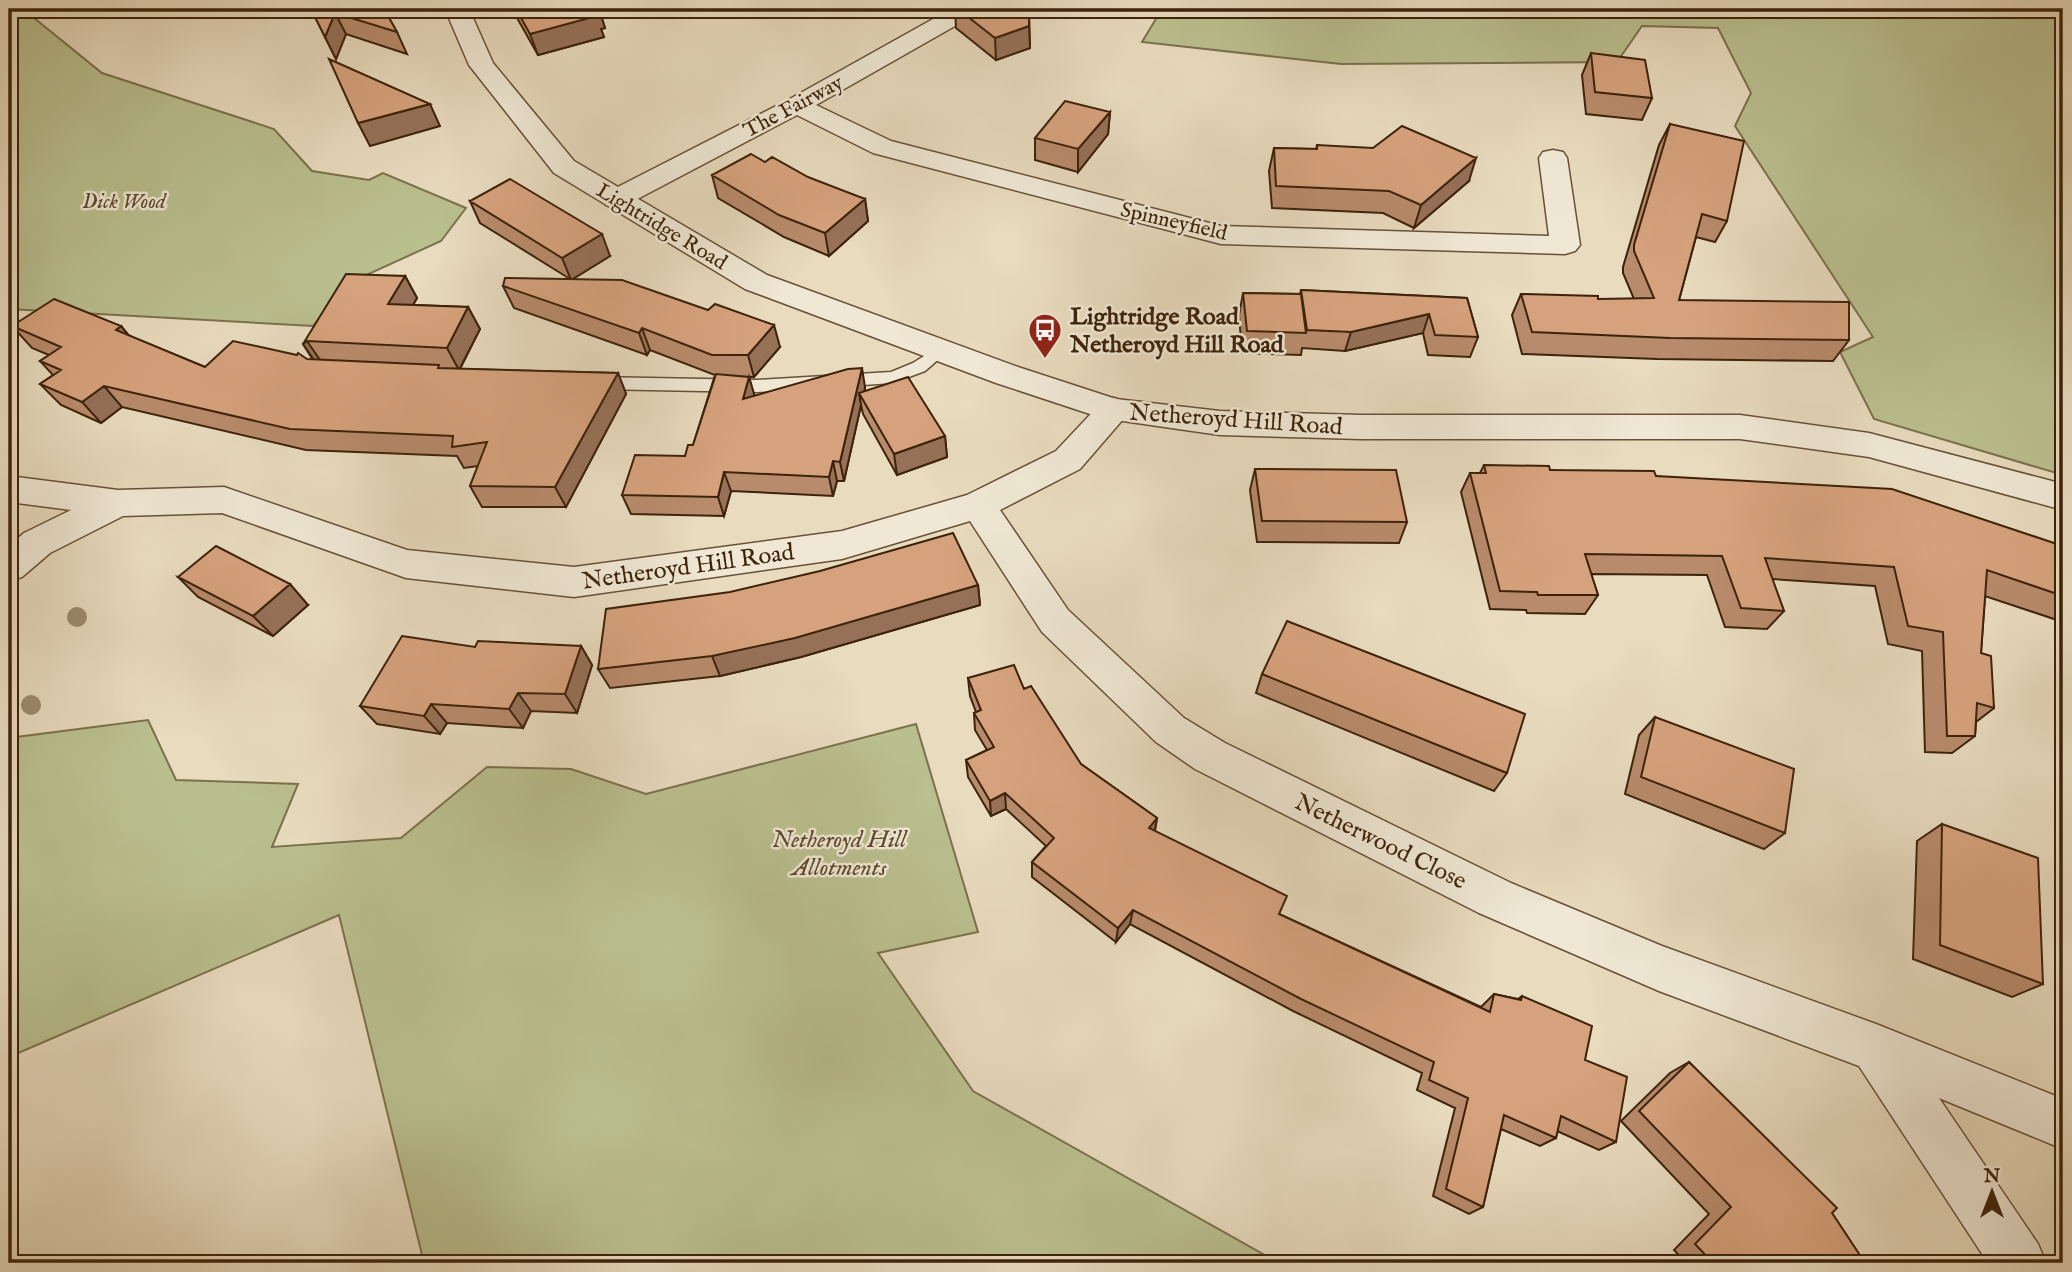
<svg xmlns="http://www.w3.org/2000/svg" width="2072" height="1272" viewBox="0 0 2072 1272" font-family="'IM FELL English',serif">
<style>
.green{fill:#babf8f;stroke:#7c714d;stroke-width:2}
.lines{fill:none;stroke-linecap:round;stroke-linejoin:round}
.service-casing{stroke:#685138;stroke-width:3}
.minor-casing{stroke:#685138;stroke-width:3}
.tertiary-casing{stroke:#685138;stroke-width:3}
.service{fill:#f0e8d5;fill-rule:evenodd}
.minor{fill:#f0e8d5;fill-rule:evenodd}
.tertiary{fill:#f0e8d5;fill-rule:evenodd}
.tree{fill:#9b8b6e}
.wall{fill:#b88b6c;stroke:#3d230b;stroke-width:2}
.shaded-wall{fill:#967158;stroke:#3d230b;stroke-width:2}
.building{fill:#d6a27d;stroke:#3d230b;stroke-width:2}
.labels{text-anchor:middle;stroke-width:5;stroke-linejoin:round;paint-order:stroke}
.far-street-label{font-size:21px;fill:#3d230b;stroke:#f0e8d5}
.far-park-label{font-size:21px;font-style:italic;fill:#5c4a2c;stroke:#f0e8d5}
.poi-label{font-size:24px;font-weight:bold;fill:#3d230b;stroke:#f0e8d5;text-anchor:start}
.street-label{font-size:24px;fill:#3d230b;stroke:#f0e8d5}
.park-label{font-size:24px;font-style:italic;fill:#5c4a2c;stroke:#f0e8d5}
</style>
<rect width="100%" height="100%" fill="#e8dbbe"/>
<filter id="stains"><feTurbulence type="fractalNoise" baseFrequency=".00286" numOctaves="4"/><feColorMatrix values="0 0 0 0 .2 0 0 0 0 .09 0 0 0 0 .02 0 0 0 .5 -.17"/></filter>
<radialGradient id="worn" r=".72"><stop offset=".6" stop-color="#630" stop-opacity="0"/><stop offset="1" stop-color="#630" stop-opacity=".3"/></radialGradient>
<path class="green" d="M9 9H23L102 73 274 129 312 171 369 180 383 173 466 208 441 241 353 281 313 326 9 309Z
M1162 9H2063V475L1874 419 1840 352 1873 337 1735 126 1751 93 1718 28 1642 26 1617 62 1341 64 1142 42Z
M148 720 176 780 298 784 272 847 401 838 487 767 571 769 646 794 916 724 978 932 878 953 973 1091 1279 1263H424L339 915 9 1057V738Z"/>
<g class="lines">
<defs>
<path id="service" d="M940 346 948 351 925 371 893 383 757 392 596 389 588 383 596 377 757 380 891 372 913 363Z"/>
<path id="minor" d="M951 9H980L976 14 816 105 891 141 1221 226 1549 236 1539 158 1543 152 1553 150 1563 152 1567 158 1580 245 1575 251 1565 254 1221 244 873 153 797 115 626 205 616 207 606 205 602 199 606 193 788 100Z
M1114 398 1126 402 1131 410 1080 469 1000 510 1068 610 1184 718 1225 743 1511 883 1662 946 1876 1024 2063 1099V1149L1939 1098 2038 1244 2046 1263H1988L1859 1066 1659 991 1479 913 1195 769 1156 742 1042 632 970 521 842 559 574 597 406 578 222 513 123 516 50 553 22 577 9 581V546L24 533 71 510 9 502V476L118 490 224 487 407 550 574 567 842 531 967 495 1056 451 1102 402Z"/>
<path id="tertiary" d="M445 9H469L493 63 574 161 767 275 1018 367 1116 399 1220 411 1361 415H1740L1869 433 2063 484V510L1869 457 1740 439H1361L1220 435 1102 418 996 383 745 289 554 173 469 65Z"/>
</defs>
<use href="#service" class="service-casing"/>
<use href="#minor" class="minor-casing"/>
<use href="#tertiary" class="tertiary-casing"/>
<use href="#service" class="service"/>
<use href="#minor" class="minor"/>
<use href="#tertiary" class="tertiary"/>
</g>
<g class="tree">
<circle cx="77" cy="617" r="10"/>
<circle cx="31" cy="705" r="10"/>
</g>
<path class="wall" d="M311 9H384L397 32 407 54 346 34 336 59Z
M512 9H599L605 28 601 29 604 37 538 55Z
M955 9H1029L1030 48 996 60 956 28Z
M1591 53 1652 98 1642 120 1586 114 1582 75Z
M1110 112 1108 134 1078 172 1035 160V138Z
M1670 124 1727 221 1715 242 1696 237 1679 300 1849 340 1833 361 1657 359 1522 354 1512 315 1521 294 1598 299H1634L1623 273V267L1659 145Z
M1317 145 1469 181 1414 228 1383 213 1272 208 1269 171 1274 148 1316 149Z
M765 162 865 199 868 221 829 256 784 237 718 198 712 175Z
M470 201 610 256 573 279 780 347 754 377H749L754 396 865 387V391L945 436 947 457 897 475 863 414 861 405 844 481H837L833 496 731 491 724 516 631 514 622 495 685 456 693 445 715 375 650 350 647 355 514 308 503 286 570 279 480 223Z
M405 276 417 298 413 305 468 307 480 329 460 369 618 373 626 394 566 507H482L470 486 478 466 464 468 457 456 306 450 122 407 101 423 61 405 40 384 53 375 40 361 49 355 32 348 12 326H121L129 336 205 367 313 360 303 344Z
M1301 290 1467 298 1478 337 1470 357 1428 355 1423 333 1345 351 1302 348 1301 355 1242 353 1239 315 1243 293 1300 294Z
M1484 465 1550 470 1656 476 2063 546V622L1985 596 1981 653 1994 708 1976 722 1975 736 1952 753 1925 752 1922 651 1888 644 1875 586 1772 579 1784 611 1767 629 1725 627 1707 575 1591 574 1598 595 1585 614 1527 613 1526 610 1490 609 1461 492 1470 473H1480Z
M1255 469 1407 522 1399 543 1257 542 1250 490Z
M178 577 308 605 273 636 198 597Z
M978 585 980 605 801 657 720 676 610 688 598 669Z
M581 646 592 665 577 713 531 711 523 728 447 723 440 734 377 724 360 706 475 647Z
M1262 674 1507 773 1494 791 1256 693Z
M968 678 1024 689 1081 764 1157 818 1155 831 1279 914 1481 1007 1494 994 1518 999 1522 996 1585 1060 1616 1142 1599 1150 1557 1131 1556 1138 1540 1146 1501 1129 1483 1207 1469 1214 1433 1196 1455 1108 1417 1090 1422 1073 1293 1011 1130 924 1116 942 1032 877V862L1046 846 1006 809 991 816 968 777 966 760 987 750 975 730 974 713 976 712 970 696Z
M1655 717 1785 833 1764 849 1625 794 1639 735Z
M1942 824 2043 984 2012 997 1913 959 1917 841Z
M1689 1062 1832 1213 1865 1263H1686L1674 1250 1709 1214 1621 1121 1670 1073Z"/>
<path class="shaded-wall" d="M591 9H599L605 28 601 29 604 37 538 55 530 34Z
M937 9H947L938 13Z
M335 13 346 34 336 59 325 37Z
M1029 26 1030 48 996 60 995 38Z
M430 104 440 126 370 146 358 123Z
M1110 112 1108 134 1078 172V149Z
M1476 158 1469 181 1414 228 1421 205Z
M865 199 868 221 829 256 825 233Z
M602 234 610 256 571 280 562 258Z
M405 276 417 298 401 326 388 304Z
M468 307 480 329 459 370 447 348Z
M1429 314 1423 333 1345 351 1351 332Z
M774 325 780 347 754 377 748 355Z
M121 326 139 348 116 330Z
M642 328 650 350 647 355 639 333Z
M307 341 322 363 318 366 303 344Z
M862 368 865 387 863 399 859 393 861 405 844 481 840 462Z
M618 373 626 394 566 507 555 487Z
M749 377 755 397 743 399Z
M104 386 122 407 101 423 82 402Z
M945 436 947 457 897 475 894 454Z
M833 461 837 481 833 496 829 477Z
M724 472 731 491 724 516 718 497Z
M290 584 308 605 273 636 253 616Z
M978 585 980 605 801 657 720 676 712 656Z
M581 646 592 665 577 713 565 694Z
M518 693 531 711 523 728 509 709Z
M431 704 447 723 440 734 424 716Z
M1005 793 1006 809 991 816 990 801Z
M1157 818 1154 834 1149 828Z
M1133 910 1130 924 1116 942 1118 928Z"/>
<path class="building" d="M311 9H384L397 32 335 13 325 37Z
M516 9H592L597 16 530 34Z
M958 9H1029V26L995 38Z
M1591 53 1645 60 1652 98 1595 92Z
M329 59 430 104 358 123Z
M1065 101 1110 112 1078 149 1035 138Z
M1670 124 1744 141 1727 221 1702 214 1679 300 1849 302V340L1670 338 1532 332 1521 294 1598 296V299L1654 298 1634 251V245Z
M1402 126 1476 158 1421 205 1389 191 1276 186 1274 148 1317 149V145L1373 148Z
M751 154 765 162 772 157 808 177 865 199 825 233 779 215 712 175Z
M510 179 602 234 562 258 470 201Z
M346 274 405 276 388 304 468 307 447 348 307 341 303 344Z
M505 278 622 280 708 310 715 304 774 325 748 355H712L642 328 639 333 503 286Z
M1301 290 1467 298 1478 337 1435 335 1429 314 1351 332 1307 330Z
M1243 293 1301 294 1306 333 1247 331Z
M54 299 121 326 116 330 205 367 233 341 297 355 298 353 307 359 439 365 438 368 618 373 555 487 470 486 487 442 452 447 453 436 290 429 104 386 82 402 40 384 61 370 40 361 61 347 12 326Z
M862 368 840 462 833 461 829 477 724 472 718 497 622 495 635 455 685 456 688 445H693L716 374 749 377 743 399 848 369Z
M908 377 945 436 894 454 859 393Z
M1484 465 1549 466 1550 470 1654 471 1656 476 1892 489 2063 546V596L1987 570 1981 653 1991 656 1994 708 1977 703 1975 736H1947L1943 632 1908 626 1894 567 1765 558 1784 611 1741 608 1722 556 1585 554 1598 595H1538L1537 592 1500 591 1470 473H1486Z
M1255 469 1396 470 1407 522 1262 521Z
M953 533 978 585 795 638 712 656 598 669 606 609 730 592 820 571Z
M216 546 290 584 253 616 178 577Z
M1287 621 1525 714 1507 773 1262 674Z
M402 636 475 647 478 641 581 646 565 694 518 693 509 709 431 704 424 716 360 706Z
M1014 665 1024 689 1031 686 1081 764 1157 818 1149 828 1287 896 1279 914 1490 1012 1494 994 1521 1000 1522 996 1592 1026 1585 1060 1627 1077 1616 1142 1561 1116 1556 1138 1504 1115 1483 1207 1446 1189 1468 1098 1429 1080 1434 1062 1301 999 1133 910 1118 928 1032 862 1054 838 1005 793 990 801 966 760 994 747 974 713 981 710 968 678Z
M1655 717 1794 769 1785 833 1641 777Z
M1942 824 2038 858 2043 984 1940 945Z
M1689 1062 1837 1208 1832 1213 1865 1263H1790L1789 1262 1787 1263H1713L1695 1244 1731 1207 1639 1111Z"/>
<defs>
<symbol id="bus-pin" viewBox="-11 -11 22 30"><path d="M0 17L-7.5 6A9.5 9.5 0 1 1 7.5 6Z" fill="#8f2418" stroke="#f0e8d5"/><path d="M-5-6H5V4H4V6H2V4H-2V6H-4V4H-5ZM-3.5-4V0h7V-4ZM-3.5 1.2v1.5H-2V1.2ZM2 1.2v1.5H3.5V1.2Z" fill="#fff"/></symbol>
</defs>
<g fill-rule="evenodd">
<use href="#bus-pin" x="1026" y="311" width="38" height="52"/>
</g>
<g class="labels">
<g class="far-street-label">
<text transform="translate(793 106) rotate(-28)" y="7">The Fairway</text>
<text transform="translate(1174 221) rotate(13)" y="7">Spinneyfield</text>
<text transform="translate(662 226) rotate(31)" y="7">Lightridge Road</text>
</g>
<g class="far-park-label">
<text x="124" y="208">Dick Wood</text>
</g>
<g class="poi-label">
<text x="1070" y="324">Lightridge Road<tspan x="1070" dy="28">Netheroyd Hill Road</tspan></text>
</g>
<g class="street-label">
<text transform="translate(1236 419) rotate(4)" y="8">Netheroyd Hill Road</text>
<text transform="translate(688 566) rotate(-8)" y="8">Netheroyd Hill Road</text>
<text transform="translate(1381 841) rotate(26)" y="8">Netherwood Close</text>
</g>
<g class="park-label">
<text x="839" y="847">Netheroyd Hill<tspan x="839" dy="28">Allotments</tspan></text>
</g>
</g>
<rect width="2072" height="1272" fill="none" stroke="#e8dbbe" stroke-width="35"/>
<rect x="10" y="10" width="2051" height="1251" fill="none" stroke="#3d230b" stroke-width="3.5"/>
<rect x="18" y="18" width="2037" height="1237" fill="none" stroke="#3d230b" stroke-width="2"/>
<g transform="translate(1992 1192)" stroke="#f0e8d5" stroke-width="5" paint-order="stroke">
<path d="M0-5L12 26L0 18L-12 26Z" fill="#3d230b"/>
<text y="-10" font-size="19" font-weight="bold" text-anchor="middle" fill="#3d230b">N</text>
</g>
<rect width="100%" height="100%" filter="url(#stains)"/>
<rect width="100%" height="100%" fill="url(#worn)"/>
</svg>
